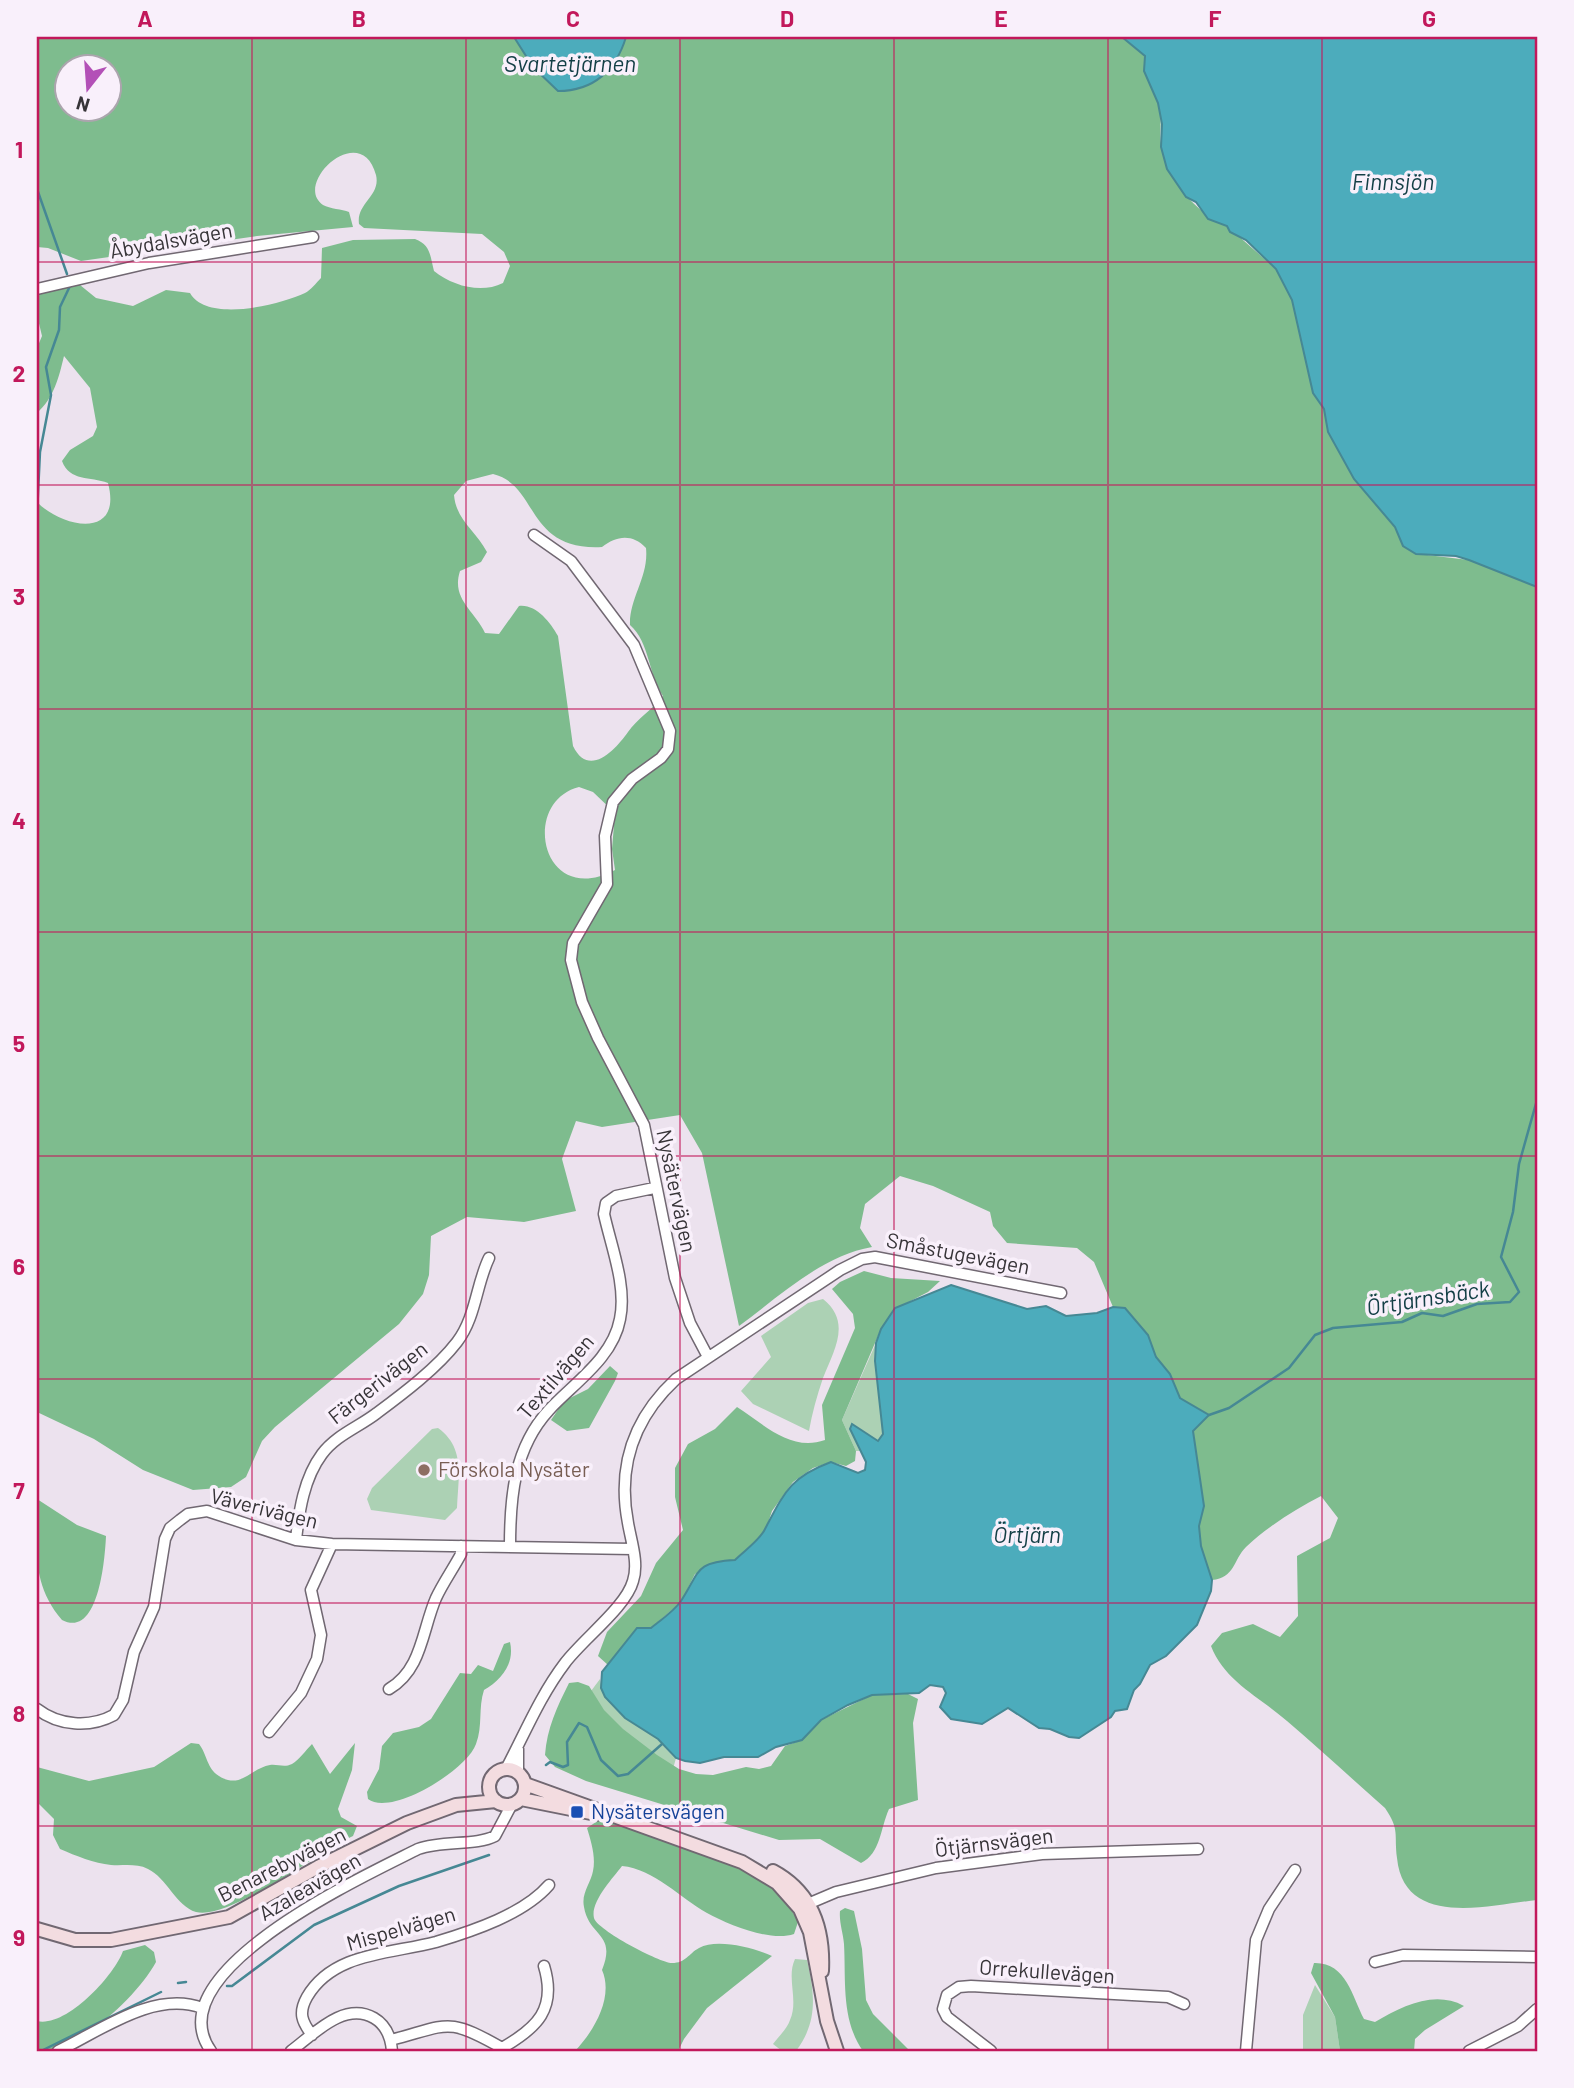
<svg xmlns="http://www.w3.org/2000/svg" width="1574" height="2088" viewBox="0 0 1574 2088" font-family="Barlow,sans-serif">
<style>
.green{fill:#acd1b4}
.forest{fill:#7ebc8e;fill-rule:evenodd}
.water{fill:#4cacbc;stroke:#468894;stroke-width:2}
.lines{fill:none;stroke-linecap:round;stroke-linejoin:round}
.stream{stroke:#468894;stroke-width:2.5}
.street-casing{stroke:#716872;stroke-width:13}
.secondary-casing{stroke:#716872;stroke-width:16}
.street{stroke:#fff;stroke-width:10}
.secondary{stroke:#f3dce0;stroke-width:12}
.grid{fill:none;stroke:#c2185b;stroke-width:2;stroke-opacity:0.55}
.education-dot{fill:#8d6e63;stroke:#f9f0fb;stroke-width:2.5}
.transit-dot{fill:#1a4fb4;stroke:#f9f0fb;stroke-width:2.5}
.labels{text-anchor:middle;stroke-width:7;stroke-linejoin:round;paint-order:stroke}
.street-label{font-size:21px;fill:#373438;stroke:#f9f0fb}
.education-label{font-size:21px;fill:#785e54;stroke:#f9f0fb;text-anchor:start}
.transit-label{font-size:21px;fill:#164399;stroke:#f9f0fb;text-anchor:start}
.water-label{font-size:23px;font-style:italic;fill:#133f46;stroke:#f9f0fb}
.neatline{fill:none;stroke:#c2185b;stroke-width:2.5}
.grid-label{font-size:23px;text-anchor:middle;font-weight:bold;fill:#c2185b}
</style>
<rect width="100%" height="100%" fill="#ece2ee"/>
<path class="green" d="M823 1299C852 1322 834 1350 823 1378 817 1396 812 1413 809 1431L753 1404 741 1391 771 1357 761 1336 808 1303Z
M876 1343 877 1384 885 1429 879 1441 850 1429 860 1451H856L842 1420Z
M438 1428C466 1448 458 1478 457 1508L445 1520 371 1510 367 1499 372 1488 432 1429Z
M600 1679C603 1709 636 1721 656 1738 663 1744 668 1752 676 1758L670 1780 556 1738Z
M795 1959 807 1960C815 1994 818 2022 796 2051H782L773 2044C778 2037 787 2029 790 2020 799 2000 786 1978 795 1959Z
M1315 1985 1335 2017 1340 2051H1303V2015Z"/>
<path class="forest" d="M37 37H514L533 67 558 91H570L616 62 626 37H1122L1145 56C1141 75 1152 84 1158 101 1163 117 1159 130 1161 145 1165 178 1197 214 1227 226L1276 269 1292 300 1313 393 1324 409 1328 432 1354 479 1395 527 1403 546 1427 555 1469 560 1537 587V1900C1490 1905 1404 1929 1397 1858 1394 1834 1400 1830 1385 1808 1352 1779 1320 1749 1287 1721 1260 1697 1225 1682 1211 1646L1222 1633 1253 1624 1280 1637 1298 1616 1297 1556 1330 1538 1338 1518 1321 1496C1296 1509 1267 1527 1246 1547 1233 1560 1235 1578 1212 1580L1201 1546 1199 1526 1204 1506 1193 1430 1208 1414 1180 1398 1170 1375 1156 1357 1148 1335 1125 1309 1113 1307 1094 1262 1077 1248 1007 1243 993 1226 990 1212 933 1186 900 1176 865 1204 860 1228 872 1247C821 1256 780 1296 739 1326L702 1153 680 1115 602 1127 576 1121 562 1159 576 1211 524 1222 467 1217 431 1236 429 1275 423 1294 399 1324 275 1427 262 1441 246 1477 231 1487 193 1490 143 1470 94 1439 37 1412V502C62 528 123 540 108 483 90 476 70 482 62 461L70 450 93 436 97 427 90 388 64 356C59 377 54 398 37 413V348L42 336 37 315V288L59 284 80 285 96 298 133 306 166 290 190 293C207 323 279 305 305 293 311 290 316 283 321 278L322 248 353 240 415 239C431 245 430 256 434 271 453 286 481 294 503 283L510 266 504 252 482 234 364 228 359 224C356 203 381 196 376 175 361 119 292 184 323 205 330 209 342 209 349 212L353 227 257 236 81 261 48 248 37 247ZM66 66H108V108H66ZM493 474C539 485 525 551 602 547 616 536 632 533 646 548 649 577 629 598 630 625 650 643 648 674 663 696 653 709 637 719 628 732 616 749 589 779 573 746L558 636C550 622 536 604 519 606L499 634 485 633C474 610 451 599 460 571L481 562 487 552C476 531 456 520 454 495L466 481ZM579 787 593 792 615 813 612 849 615 870C541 909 520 802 579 787Z
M864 1271 891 1278 940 1281 928 1292 895 1309 881 1329 842 1420 856 1451 855 1461 846 1466 831 1462 813 1468 793 1482 772 1511 765 1532 735 1560 695 1574 681 1602 651 1628 633 1633 608 1665 598 1656 607 1632 641 1596 656 1563 683 1530 675 1497V1468L688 1444 715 1429 737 1407C765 1425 791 1452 825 1440L822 1405 855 1328 853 1314 832 1289 840 1282Z
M610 1366 618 1373 615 1381 589 1428 567 1431 551 1420 564 1401 588 1389Z
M37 1499 77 1525 106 1536C105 1558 99 1639 62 1620 30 1582 37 1546 37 1499Z
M510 1642C515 1664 501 1680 484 1690 478 1708 483 1726 476 1744 467 1770 391 1817 368 1799L367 1792 379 1769 382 1746 393 1733 419 1727 431 1719 460 1673 471 1674 478 1665 493 1671 504 1644Z
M578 1682 589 1686 604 1710 623 1729 657 1755 679 1769 696 1774 713 1775 746 1767 759 1769 771 1766 785 1746 802 1740 821 1720 872 1695 908 1694 918 1699 913 1723 918 1800 889 1809C880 1829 881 1853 861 1863L820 1839 779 1840 586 1781 555 1767 545 1755C547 1728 557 1707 569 1683Z
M191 1743 199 1744C207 1754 207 1769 219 1776 241 1790 251 1768 270 1765 278 1764 284 1768 292 1764 299 1760 306 1750 312 1744L330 1774 355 1743 352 1770 338 1809 341 1817 357 1826 353 1836C319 1852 228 1921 196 1912 176 1906 167 1878 148 1869 136 1863 124 1866 111 1865 94 1863 76 1856 60 1849L53 1835 54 1819 37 1802V1767L89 1781 154 1767Z
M599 1820C637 1830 743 1859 770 1883 782 1893 791 1908 798 1922L794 1934C771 1942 729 1925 707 1913 680 1898 654 1869 622 1866 613 1878 590 1902 594 1918 597 1930 660 1963 672 1963 686 1963 688 1954 699 1948 717 1938 754 1948 772 1956L707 2008 684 2039 678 2051H575C594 2031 614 1997 602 1970 617 1933 589 1937 584 1907 581 1893 591 1883 593 1871 596 1857 591 1841 587 1828Z
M845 1908 854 1911 862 1949 866 2000 873 2014 910 2051H863C841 2020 846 1980 844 1944 843 1932 839 1923 840 1911Z
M145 1945 154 1952 156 1962C136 1998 79 2051 37 2051V2021C66 2028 114 1976 123 1951Z
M1314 1963C1346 1962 1352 1996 1364 2019L1375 2022C1403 2006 1434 1990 1464 2006L1425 2030 1415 2039 1414 2051H1340L1335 2017 1311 1973Z"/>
<path class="water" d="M514 37H626C616 70 594 91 558 91L533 67Z
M1122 37H1537V587L1469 560 1456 556 1416 554 1403 546 1395 527 1354 479 1328 432 1324 409 1313 393 1292 300 1276 269 1246 240 1230 232 1227 226 1208 219 1196 202 1186 197 1167 169 1161 147 1162 124 1158 103 1144 71 1145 56Z
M951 1285 1027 1309 1046 1306 1066 1316 1097 1313 1113 1307 1125 1308 1148 1335 1156 1357 1170 1374 1180 1398 1209 1415 1193 1431 1204 1506 1199 1526 1201 1546 1212 1580 1211 1591 1197 1625 1166 1656 1150 1665 1140 1684 1134 1690 1127 1709 1115 1711 1111 1717 1079 1738 1069 1737 1050 1729 1039 1728 1008 1708 982 1724 951 1719 940 1707 946 1693 943 1687 930 1685 919 1693 872 1695 848 1705 821 1720 802 1740 776 1747 758 1757H724L700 1763 685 1761 676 1758 658 1739 625 1718 605 1697 601 1688 602 1672 637 1628H651C661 1620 674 1611 681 1601 700 1572 694 1562 735 1560 744 1551 760 1540 765 1529 784 1493 790 1477 831 1462L858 1473 865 1470 866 1462 850 1429 852 1424 878 1441 883 1434 875 1361 876 1343 881 1329 895 1308Z"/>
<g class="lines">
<path class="stream" d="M37 189 67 274
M37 514 40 452 51 395 46 367 59 330 60 307 70 286
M1209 1415 1229 1408 1289 1368 1315 1335 1333 1328 1402 1322 1422 1313 1443 1316 1477 1304 1510 1302 1519 1292 1501 1257 1513 1212 1519 1164 1537 1100
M546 1765 550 1762 563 1767 568 1765 567 1742 579 1723 587 1727 601 1760 618 1776 628 1774 662 1744
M178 1983 186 1982
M227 1986H232L314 1925 399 1886 489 1855
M41 2051 161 1992"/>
<defs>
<path id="street" d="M37 289 149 263 313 237
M534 535 571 561 634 645 670 731 668 749 661 758 632 779 613 802 605 836 607 884 573 943 571 960 582 1002 598 1038 644 1125 675 1278 690 1323 708 1357
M296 1540C299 1511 304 1478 322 1454 336 1435 359 1427 377 1413 404 1393 437 1368 457 1342 476 1317 476 1285 489 1258
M510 1546C510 1497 514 1448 549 1410 574 1383 613 1358 620 1319 627 1286 611 1246 604 1214L606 1203 616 1196 654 1188
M389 1689C422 1670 422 1630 436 1598 443 1583 453 1569 461 1554V1546
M37 1709C59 1726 90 1728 114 1715L123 1700 134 1652 154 1607 165 1539 170 1528 180 1520 188 1514 207 1511 296 1540 332 1544 633 1549
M269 1732 301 1693 317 1659 321 1635 311 1590 332 1544
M518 1749V1773
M506 1769C525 1733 540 1696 565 1663 583 1639 626 1607 633 1581 639 1563 631 1541 628 1523 617 1466 634 1418 676 1379L840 1270 862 1259 875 1257 1061 1293
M803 1906 836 1892 936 1868 1042 1854 1198 1849
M1375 1962 1403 1955 1537 1957
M312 2035C302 2022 298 2013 307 1997 333 1952 391 1954 436 1942 473 1931 524 1914 549 1885
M391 2040C449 2025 446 2016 502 2048L501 2051
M502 2048C537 2028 557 2009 544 1966
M58 2051C100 2031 154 1990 202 2008
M211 2051C154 1972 365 1876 418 1849 443 1840 476 1846 495 1836L512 1804
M291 2051C314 2034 344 2001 374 2018 386 2025 391 2038 392 2051
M991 2051 947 2017 943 2009 947 1995 959 1987 971 1986 1168 1997 1184 2004
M1246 2051 1256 1940 1269 1909 1295 1870
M1469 2051 1518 2026 1537 2009"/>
<path id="secondary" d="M489 1787a18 18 0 1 1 36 0a18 18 0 1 1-36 0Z
M525 1784 742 1862 777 1883 800 1909 810 1932 827 2021 837 2051
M521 1799 596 1814
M773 1871C812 1892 824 1929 822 1971
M37 1929 75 1940H111L229 1917 318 1867 407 1823 456 1805 496 1801"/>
</defs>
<use href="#street" class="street-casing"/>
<use href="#secondary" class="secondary-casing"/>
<use href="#street" class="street"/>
<use href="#secondary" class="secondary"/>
</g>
<path class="grid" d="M252 37V2051M466 37V2051M680 37V2051M894 37V2051M1108 37V2051M1322 37V2051M37 262H1537M37 485H1537M37 709H1537M37 932H1537M37 1156H1537M37 1379H1537M37 1603H1537M37 1826H1537"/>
<circle class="education-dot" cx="424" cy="1470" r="7"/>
<rect class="transit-dot" x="570" y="1805" width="14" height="14" rx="3.5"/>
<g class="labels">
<g class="street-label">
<text transform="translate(171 241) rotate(-10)" y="7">Åbydalsvägen</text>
<text transform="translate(676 1191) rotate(78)" y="7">Nysätervägen</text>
<text transform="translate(958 1254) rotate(11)" y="7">Småstugevägen</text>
<text transform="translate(556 1377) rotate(-49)" y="7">Textilvägen</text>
<text transform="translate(378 1383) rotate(-38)" y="7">Färgerivägen</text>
<text transform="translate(264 1509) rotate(14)" y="7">Väverivägen</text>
<text transform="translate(994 1843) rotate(-7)" y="7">Ötjärnsvägen</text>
<text transform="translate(282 1865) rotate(-27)" y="7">Benarebyvägen</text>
<text transform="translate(310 1887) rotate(-30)" y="7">Azaleavägen</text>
<text transform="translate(401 1929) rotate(-16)" y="7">Mispelvägen</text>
<text transform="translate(1047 1972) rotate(4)" y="7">Orrekullevägen</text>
</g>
<g class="education-label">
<text x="438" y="1477">Förskola Nysäter</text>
</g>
<g class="transit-label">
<text x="591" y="1819">Nysätersvägen</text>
</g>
<g class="water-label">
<text x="570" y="72">Svartetjärnen</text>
<text x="1393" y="190">Finnsjön</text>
<text transform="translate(1428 1298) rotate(-9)" y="8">Örtjärnsbäck</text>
<text x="1027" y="1543">Örtjärn</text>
</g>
</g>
<rect width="1574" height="2088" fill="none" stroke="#f9f0fb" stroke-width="77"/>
<g transform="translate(88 88) rotate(197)"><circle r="33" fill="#f9f0fb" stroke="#aba5ad" stroke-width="2"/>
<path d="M0-5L12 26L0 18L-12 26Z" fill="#b350b7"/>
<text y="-10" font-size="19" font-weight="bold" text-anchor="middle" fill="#373438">N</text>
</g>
<rect x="38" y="38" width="1498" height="2012" class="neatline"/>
<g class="grid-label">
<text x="145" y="27">A</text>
<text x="359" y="27">B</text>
<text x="573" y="27">C</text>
<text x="787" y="27">D</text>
<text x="1001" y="27">E</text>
<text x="1215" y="27">F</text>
<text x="1429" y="27">G</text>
<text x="19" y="158">1</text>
<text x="19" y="382">2</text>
<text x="19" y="605">3</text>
<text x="19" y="829">4</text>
<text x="19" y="1052">5</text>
<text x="19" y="1275">6</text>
<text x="19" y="1499">7</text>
<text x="19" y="1722">8</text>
<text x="19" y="1946">9</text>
</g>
</svg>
